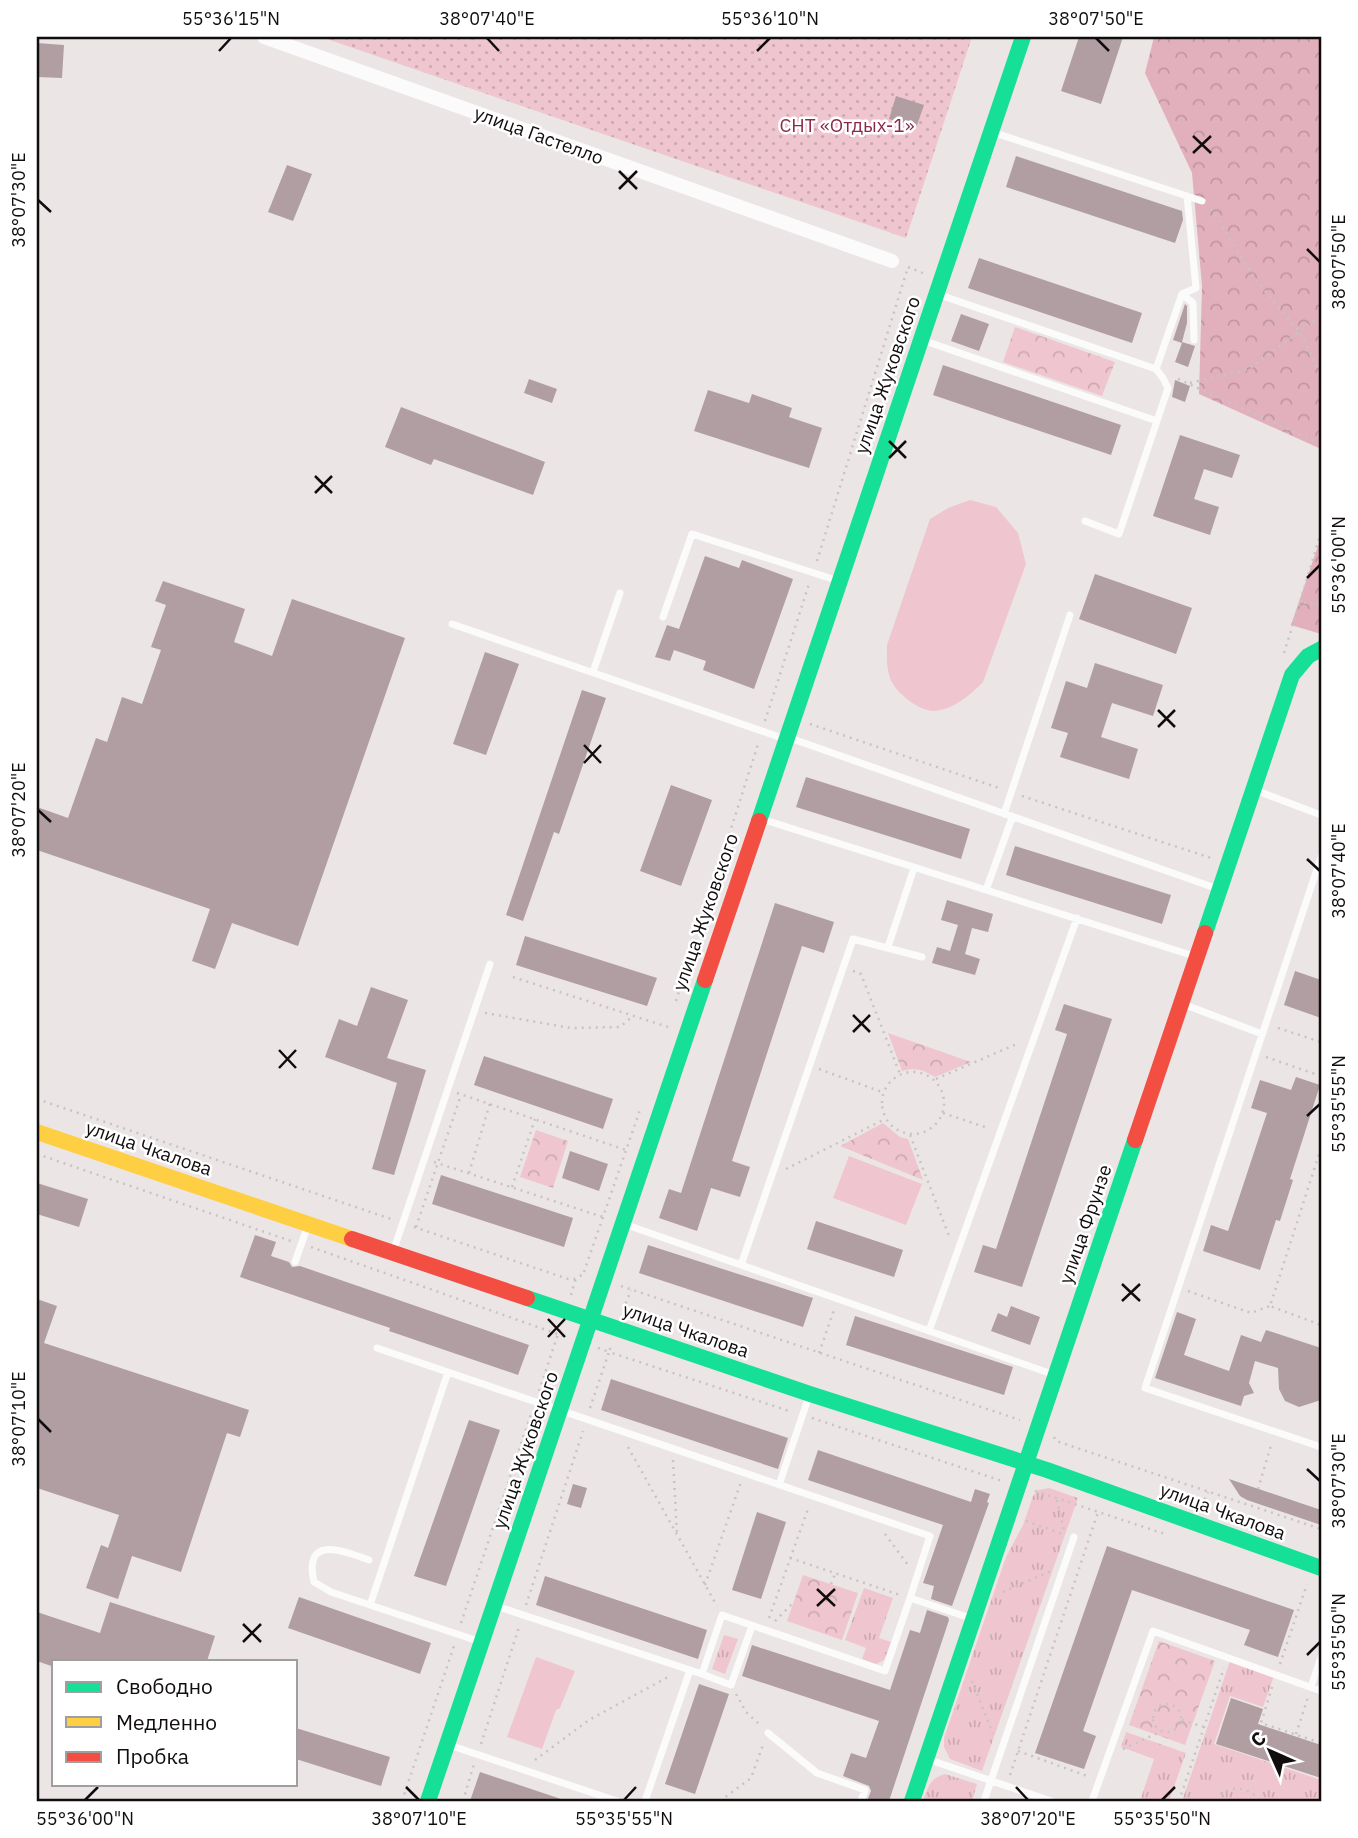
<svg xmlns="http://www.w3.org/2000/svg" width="1358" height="1838" viewBox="0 0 1358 1838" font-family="'IBM Plex Sans',sans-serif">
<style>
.grass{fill:url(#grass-tufts)}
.forest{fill:url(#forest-crowns)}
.park{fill:url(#park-crowns)}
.garden{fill:url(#garden-dots)}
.pitch{fill:#efc6d0}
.building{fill:#b09ea2}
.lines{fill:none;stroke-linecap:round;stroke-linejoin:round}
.path{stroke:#c7c4c5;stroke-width:2.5;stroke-dasharray:2 5;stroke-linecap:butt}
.lane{stroke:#fcfbfb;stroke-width:7}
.street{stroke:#fcfbfb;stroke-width:14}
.fast{stroke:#16e098;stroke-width:16}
.slow{stroke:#ffcf43;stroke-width:16}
.jam{stroke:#f24e42;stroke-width:16}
.ticks{fill:none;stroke:#110d0e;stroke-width:2.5}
.labels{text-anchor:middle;stroke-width:5;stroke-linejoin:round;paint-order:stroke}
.park-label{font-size:19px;fill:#8b284b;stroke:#fff}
.street-label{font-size:19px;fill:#110d0e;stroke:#fff}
.neatline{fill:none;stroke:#110d0e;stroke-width:2.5}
.ticks-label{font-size:18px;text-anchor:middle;fill:#110d0e}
</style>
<defs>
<pattern id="grass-tufts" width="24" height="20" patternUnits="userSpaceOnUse" patternTransform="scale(1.75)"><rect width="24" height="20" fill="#efc6d0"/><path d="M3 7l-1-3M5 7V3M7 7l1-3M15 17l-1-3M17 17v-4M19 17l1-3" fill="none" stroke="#cca9b1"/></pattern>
<pattern id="forest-crowns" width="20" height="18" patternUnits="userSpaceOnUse" patternTransform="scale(1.75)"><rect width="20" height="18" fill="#e2b0bd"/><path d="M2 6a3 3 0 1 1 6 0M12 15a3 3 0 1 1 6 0" fill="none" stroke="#c196a1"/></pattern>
<pattern id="park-crowns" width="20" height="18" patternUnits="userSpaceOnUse" patternTransform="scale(1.75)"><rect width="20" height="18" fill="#efc6d0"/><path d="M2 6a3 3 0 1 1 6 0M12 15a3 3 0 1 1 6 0" fill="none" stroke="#cca9b1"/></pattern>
<pattern id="garden-dots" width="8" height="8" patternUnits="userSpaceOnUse" patternTransform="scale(1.75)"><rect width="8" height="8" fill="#efc6d0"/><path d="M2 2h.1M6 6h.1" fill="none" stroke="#cca9b1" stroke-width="1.8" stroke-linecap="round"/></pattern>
</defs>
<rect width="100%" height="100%" fill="#ece5e6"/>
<path class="grass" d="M1049 1488 1078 1498 982 1771 950 1759 944 1747V1738L1006 1557 1023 1525 1033 1496 1038 1490Z
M864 1588 893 1598 879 1638 891 1642 884 1660 876 1664 862 1659 866 1648 845 1640Z
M724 1635 738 1639 725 1674 712 1669Z
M1230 1661 1274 1676 1263 1707 1230 1696 1214 1744 1321 1780V1801H1182Z
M1126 1732 1186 1753 1169 1801H1140L1154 1759 1121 1747Z
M945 1774 977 1784 972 1801H923C928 1787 930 1778 945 1774Z"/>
<path class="forest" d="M1154 37H1321V449L1199 394 1202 286 1192 173 1145 73Z
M1321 537V634L1291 625Z"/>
<path class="park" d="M1015 327 1115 362 1102 396 1003 362Z
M888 1033 971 1062 935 1077C923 1070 916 1067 902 1071Z
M883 1123 900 1137 908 1139 923 1180 840 1146Z
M536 1130 568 1141 553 1188 520 1177Z
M803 1575 858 1593 842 1640 787 1621Z
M1159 1641 1215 1661 1185 1745 1129 1725Z"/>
<path class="garden" d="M321 37H972L906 238Z"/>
<path class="pitch" d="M970 500 996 507 1018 533 1026 564 983 682C972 694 950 712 932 711 916 709 895 692 890 678 886 667 887 655 887 645L930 519 948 508Z
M849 1156 922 1184 906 1225 833 1198Z
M536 1657 575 1671 560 1708 556 1710 542 1749 507 1737Z"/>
<path class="building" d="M1079 37H1123L1101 104 1061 91Z
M37 43 64 45 62 78 37 77Z
M896 96 924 105 916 128 889 119Z
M1016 156 1182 211 1183 220 1175 243 1006 187Z
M287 165 312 174 293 221 268 212Z
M979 258 1142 313 1132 343 968 288Z
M1185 304 1187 306V323L1182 342 1195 346 1188 367 1175 362 1182 343 1173 340Z
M961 314 989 324 979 351 951 341Z
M943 365 1121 425 1111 455 933 395Z
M529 379 557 389 552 403 524 393Z
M1175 380 1190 386 1185 402 1172 397Z
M708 390 749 403 752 394 792 408 789 417 822 428 809 468 694 431Z
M401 407 545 462 533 495 434 459 431 465 385 447Z
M1180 435 1240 455 1232 478 1204 469 1194 499 1219 507 1210 535 1153 516Z
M705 556 739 568 742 560 793 579 754 689 703 670 706 661 674 650 670 661 655 657 667 625 679 629Z
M1095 574 1192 608 1176 654 1079 619Z
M163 581 245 609 234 642 272 656 292 599 405 638 298 946 232 923 215 969 192 961 210 909 37 850V807L68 818 96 738 107 742 122 697 142 704 161 650 151 647 166 605 155 601Z
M485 652 519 664 486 755 453 744Z
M1095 663 1163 685 1153 716 1112 703 1101 737 1138 749 1129 779 1060 757 1068 733 1051 728 1066 681 1087 688Z
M582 690 606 698 559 834 554 832 523 921 506 915Z
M806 777 970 829 961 859 796 807Z
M671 785 712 800 681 886 640 871Z
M1015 846 1171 895 1162 924 1006 875Z
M947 900 993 914 988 932 972 928 965 954 980 959 975 975 932 963 937 947 950 951 958 925 941 920Z
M775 903 834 922 824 953 802 946 732 1161 750 1167 740 1197 711 1188 697 1231 659 1218 669 1189 681 1193Z
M525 936 657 978 647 1006 516 965Z
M1295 971 1321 980V1018L1284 1005Z
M371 987 408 1000 387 1058 426 1070 394 1175 372 1169 397 1083 325 1057 339 1019 357 1026Z
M1064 1004 1112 1019 1022 1287 974 1272 983 1245 996 1249 1067 1034 1055 1030Z
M484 1056 613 1099 603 1129 474 1085Z
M1296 1077 1320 1085 1290 1179 1293 1180 1280 1221 1276 1220 1260 1270 1203 1251 1211 1225 1228 1231 1267 1113 1251 1108 1260 1080 1291 1090Z
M570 1151 608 1164 599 1191 562 1178Z
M441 1175 573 1218 564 1247 432 1204Z
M37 1183 88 1199 79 1227 37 1214Z
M816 1221 903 1250 894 1277 807 1249Z
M255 1235 276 1242 271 1256 289 1262 292 1267 300 1266 529 1345 518 1375 389 1331 390 1328 240 1277Z
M648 1245 813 1298 803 1327 639 1273Z
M37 1299 57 1306 44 1343 249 1410 240 1437 227 1433 181 1572 132 1556 118 1599 86 1588 101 1545 108 1548 119 1515 37 1488Z
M1011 1306 1040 1317 1030 1345 991 1331 998 1313 1007 1317Z
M1177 1312 1196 1319 1184 1355 1229 1371 1241 1335 1261 1342 1266 1330 1321 1348V1400L1299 1407 1285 1401 1279 1389 1278 1368 1255 1361 1249 1383 1254 1393 1244 1396 1241 1406 1155 1378Z
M855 1316 1013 1367 1004 1395 846 1345Z
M611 1379 788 1438 778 1469 601 1410Z
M469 1420 500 1430 446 1586 414 1576Z
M818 1450 971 1502 975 1489 990 1494 987 1502 989 1503 952 1606 931 1599 934 1586 923 1583 943 1525 808 1480Z
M1229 1479 1321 1510V1525L1247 1500 1240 1496Z
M573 1484 587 1488 581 1508 567 1504Z
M757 1512 786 1522 761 1599 732 1590Z
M1107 1546 1294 1610 1278 1657 1244 1645 1250 1630 1132 1590 1083 1731 1096 1736 1084 1769 1035 1753Z
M545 1576 707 1630 698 1659 536 1605Z
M299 1597 431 1643 420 1674 288 1628Z
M110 1602 215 1636 207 1661H54V1667L37 1661V1612L100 1633Z
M927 1610 948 1617 949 1620 889 1801H867L871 1791 869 1786 843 1776 851 1753 866 1758 879 1721 742 1676 752 1645 890 1690 910 1630 920 1633Z
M699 1684 729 1694 695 1794 665 1784Z
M1231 1698 1263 1709 1258 1724 1321 1745V1778L1216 1744Z
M296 1728 390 1757 381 1786 296 1759Z
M480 1772 561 1799 560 1801H470Z"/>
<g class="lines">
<path class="path" d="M1211 209 1255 279 1299 331 1321 374
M908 267 925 274
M1178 379 1321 444
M1190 383 1249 369 1321 315
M1321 532 1300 602 1321 605
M817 561 908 267
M1318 604 1321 596
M1284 653 1300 602
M765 721 809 584
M810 724 999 788
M1022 796 1211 858
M853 971 861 974 900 1074
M513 977 668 1027
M676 1001 759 741
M485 1013 571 1028 620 1027 633 1016
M1278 1028 1321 1042
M1266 1057 1321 1076
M819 1069 882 1092
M882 1103a31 31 0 1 1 62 0a31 31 0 1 1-62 0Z
M936 1079 1019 1043
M457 1093 626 1150
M37 1099 391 1219
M943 1113 988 1128
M910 1135 949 1236
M1321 1148 1270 1306 1321 1325
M37 1154 291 1241
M434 1162 603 1217
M786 1169 885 1119
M469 1173 490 1103
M512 1187 535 1119
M414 1227 568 1279H574L586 1273
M416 1227 461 1095
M311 1247 566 1337
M584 1272 641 1107
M621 1286 1020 1420
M1188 1291 1251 1313 1270 1306
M571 1295 576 1278
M623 1310 631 1290
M598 1348 609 1352 611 1346
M819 1353 834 1310
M539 1391 560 1328
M590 1408 609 1352 792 1412
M812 1418 1002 1481
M1054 1437 1056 1441 1321 1529
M628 1447 717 1606
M673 1460 677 1533
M1258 1489 1272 1442
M1035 1491 1168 1535
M1057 1500 1064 1531
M1202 1506 1208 1492
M1026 1521 1063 1534
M885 1534 908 1565
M790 1558 900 1595
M831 1584 835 1574
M705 1585 741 1482
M1003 1592 1051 1571
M526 1605 583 1431
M769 1618 809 1506
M775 1621 794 1602
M461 1623 531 1414
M1280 1664 1307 1584
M972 1681 993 1734
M1272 1687 1261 1723 1321 1743
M736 1694 746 1712 760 1725
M1153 1718a14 14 0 1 1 28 0a14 14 0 1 1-28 0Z
M1182 1720 1204 1727
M1296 1734 1308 1697
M481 1744 520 1624
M1123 1749 1162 1731
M1018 1751 1087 1776
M535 1760 589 1720 668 1677
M1010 1775 1098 1512
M402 1801 454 1646
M463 1801 474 1764
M720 1801 751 1778 763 1745
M1179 1801 1224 1668
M1217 1801C1225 1783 1249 1786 1260 1801"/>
<path class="lane" d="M992 132 1202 201
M937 294 1156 369 1182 294 1196 288 1187 196
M1182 294 1193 303 1194 340
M925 341 1157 421 1119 534 1085 521
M1156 369 1163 378 1168 388 1157 421
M663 617 692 534 839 581
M452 624 785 739
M593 672 620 593
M790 738 1218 889
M1255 790 1321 815
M1004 814 1070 615
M762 819 1194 956
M1321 857 1145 1388 1321 1447
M986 890 1012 818
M888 947 914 868
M1183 1004 1262 1034
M624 1224 1052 1374
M394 1249 490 964
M295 1262 308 1225
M741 1265 853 939 922 957
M929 1331 1077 918
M377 1348 930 1536 910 1598 970 1618
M779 1485 809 1396
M369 1560C344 1551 303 1534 314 1582L331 1592 478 1641
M370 1605 448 1372
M496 1606 702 1674 722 1615 885 1671 910 1598
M702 1674 731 1685 752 1626
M1311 1687 1321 1657
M768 1733 817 1773 865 1790 861 1801
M449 1745 617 1801
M927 1759 1051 1801
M645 1801 690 1670
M984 1801 1074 1537
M1092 1801 1153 1631 1321 1691"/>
<path class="street" d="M264 37 892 261"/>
<path class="fast" d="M759 821 1023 37
M1205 933 1292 675 1308 656 1321 649
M527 1298 810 1394 1047 1470 1321 1568
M428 1801 705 980
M912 1801 1135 1140"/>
<path class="slow" d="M37 1132 352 1239"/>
<path class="jam" d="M705 980 759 821
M1135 1140 1205 933
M352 1239 527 1298"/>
</g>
<path class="ticks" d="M487 38 499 51M1096 38 1109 51M219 51 231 38M757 51 770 38M1193 136 1211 153M1193 153 1211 136M619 171 637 189M619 189 637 171M38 200 51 212M1307 249 1320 262M889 441 906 458M889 458 906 441M315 476 332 493M315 493 332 476M1307 578 1320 565M1158 710 1175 727M1158 727 1175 710M584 745 601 763M584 763 601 745M38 810 51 822M1307 859 1320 871M853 1015 870 1032M853 1032 870 1015M279 1050 296 1068M279 1068 296 1050M1307 1116 1320 1104M1122 1284 1140 1301M1122 1301 1140 1284M548 1319 565 1337M548 1337 565 1319M38 1419 51 1432M1307 1469 1320 1481M817 1589 835 1606M817 1606 835 1589M243 1624 261 1642M243 1642 261 1624M1307 1655 1320 1642M406 1787 419 1800M1016 1787 1028 1800M85 1800 98 1787M624 1800 636 1787M1162 1800 1175 1787"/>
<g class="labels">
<g class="park-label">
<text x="847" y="132">СНТ «Отдых-1»</text>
</g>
<g class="street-label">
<text transform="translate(539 135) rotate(20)" y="7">улица Гастелло</text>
<text transform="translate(887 375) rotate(-71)" y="7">улица Жуковского</text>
<text transform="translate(705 912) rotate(-71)" y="7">улица Жуковского</text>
<text transform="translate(149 1148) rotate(19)" y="7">улица Чкалова</text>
<text transform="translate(1085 1224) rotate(-71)" y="7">улица Фрунзе</text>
<text transform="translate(686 1330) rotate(19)" y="7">улица Чкалова</text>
<text transform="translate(525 1450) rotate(-71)" y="7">улица Жуковского</text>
<text transform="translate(1223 1511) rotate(20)" y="7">улица Чкалова</text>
</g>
</g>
<rect width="1358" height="1838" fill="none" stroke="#ffffff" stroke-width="77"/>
<rect x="52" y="1660" width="245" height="126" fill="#ffffff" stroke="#a09e9f" stroke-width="2"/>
<rect x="66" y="1682" width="35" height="10" fill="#16e098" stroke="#a09e9f" stroke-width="2"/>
<text x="116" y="1694" font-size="21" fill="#110d0e">Свободно</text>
<rect x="66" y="1717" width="35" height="10" fill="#ffcf43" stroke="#a09e9f" stroke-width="2"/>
<text x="116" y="1730" font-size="21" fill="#110d0e">Медленно</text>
<rect x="66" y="1752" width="35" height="10" fill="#f24e42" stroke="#a09e9f" stroke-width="2"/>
<text x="116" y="1764" font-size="21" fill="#110d0e">Пробка</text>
<g transform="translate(1270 1751) rotate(315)" stroke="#ffffff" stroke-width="5" paint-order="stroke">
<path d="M0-5L12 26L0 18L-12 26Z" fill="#110d0e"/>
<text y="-10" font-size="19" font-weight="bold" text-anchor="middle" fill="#110d0e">С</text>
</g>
<rect x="38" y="38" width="1282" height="1762" class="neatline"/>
<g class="ticks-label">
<text x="231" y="25">55°36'15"N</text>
<text x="487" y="25">38°07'40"E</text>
<text x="770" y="25">55°36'10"N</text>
<text x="1096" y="25">38°07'50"E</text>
<text transform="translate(19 200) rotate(-90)" y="6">38°07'30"E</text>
<text transform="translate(1339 262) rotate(-90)" y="6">38°07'50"E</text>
<text transform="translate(1339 565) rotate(-90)" y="6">55°36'00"N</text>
<text transform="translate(19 810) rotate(-90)" y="6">38°07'20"E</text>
<text transform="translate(1339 871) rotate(-90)" y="6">38°07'40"E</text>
<text transform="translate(1339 1104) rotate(-90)" y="6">55°35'55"N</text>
<text transform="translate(19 1419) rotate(-90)" y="6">38°07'10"E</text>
<text transform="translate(1339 1481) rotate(-90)" y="6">38°07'30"E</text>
<text transform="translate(1339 1642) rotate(-90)" y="6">55°35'50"N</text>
<text x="85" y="1825">55°36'00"N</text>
<text x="419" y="1825">38°07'10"E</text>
<text x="624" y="1825">55°35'55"N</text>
<text x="1028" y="1825">38°07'20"E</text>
<text x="1162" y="1825">55°35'50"N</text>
</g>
</svg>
